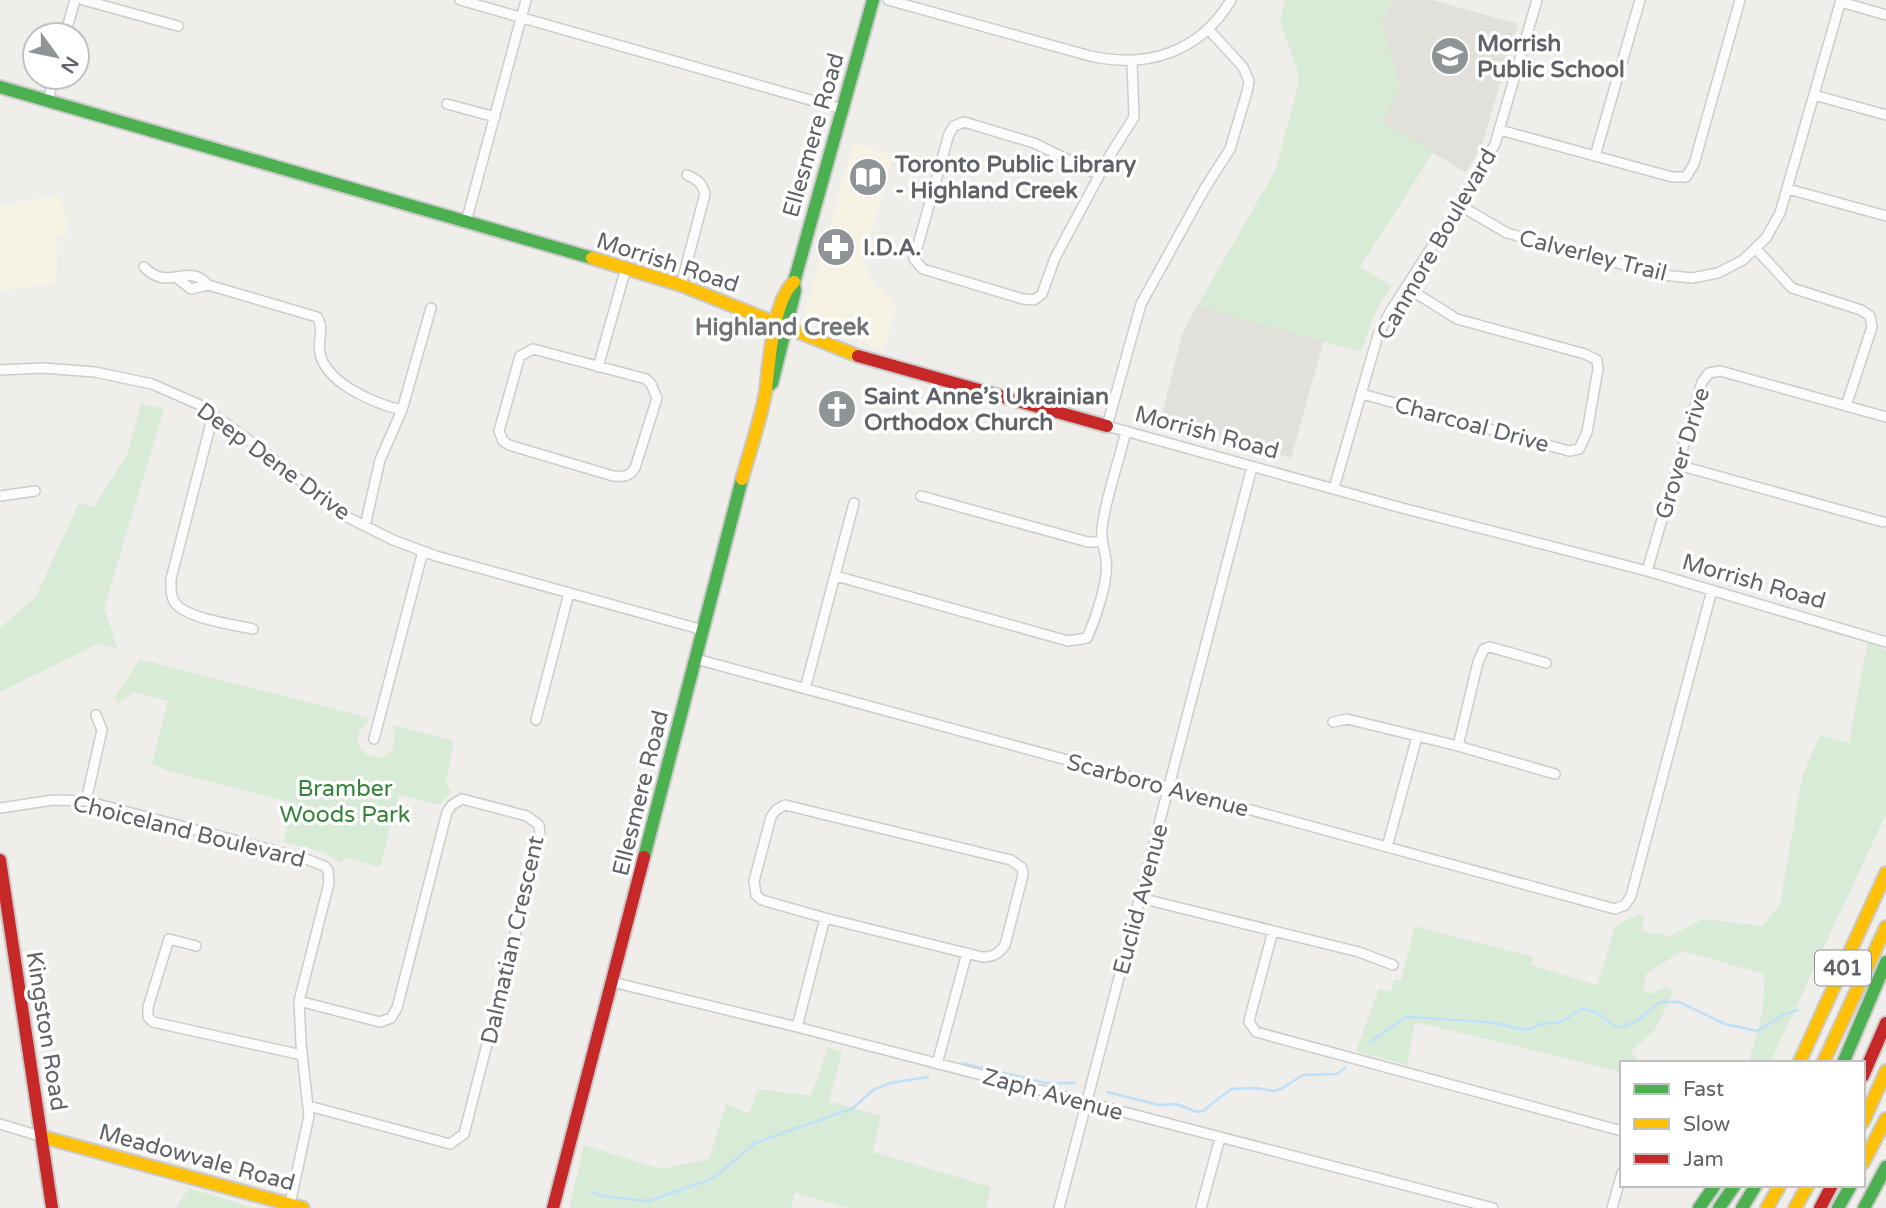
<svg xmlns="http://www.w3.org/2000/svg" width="1886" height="1208" viewBox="0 0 1886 1208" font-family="'Varela Round',sans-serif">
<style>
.commercial{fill:#f7f3e4}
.education{fill:#e2e0da}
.green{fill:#d8ebd6}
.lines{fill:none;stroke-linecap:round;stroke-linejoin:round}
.stream{stroke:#bfe0f9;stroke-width:2.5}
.street-casing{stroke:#cbcccc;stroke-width:12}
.fast-casing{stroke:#cacacb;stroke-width:16}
.slow-casing{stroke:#cacacb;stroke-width:16}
.jam-casing{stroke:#cacacb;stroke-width:16}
.street{stroke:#fdfcfc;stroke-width:9}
.fast{stroke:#4caf50;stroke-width:12}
.slow{stroke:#ffc107;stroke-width:12}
.jam{stroke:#c62828;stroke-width:12}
.labels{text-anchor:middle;stroke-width:7;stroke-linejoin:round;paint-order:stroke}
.shield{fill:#fff;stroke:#8f9295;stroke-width:2}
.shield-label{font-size:21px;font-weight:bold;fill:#5f6368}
.poi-label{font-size:23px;font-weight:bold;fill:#5f6368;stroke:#fff;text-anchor:start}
.street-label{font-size:23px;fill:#5f6368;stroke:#fff}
.park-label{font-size:23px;fill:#348238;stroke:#fff}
.neighbourhood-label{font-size:24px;font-weight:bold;fill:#70757a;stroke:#fff}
</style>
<rect width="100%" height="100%" fill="#efeeea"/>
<path class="commercial" d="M854 143 893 156 870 237 863 243 862 257 868 274 880 290 896 305 884 350 803 318Z
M61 195 68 234 57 237 56 283 0 291V205Z"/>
<path class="education" d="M1393 0H1432L1518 24 1482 145 1466 173 1381 121V20Z
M1197 306 1324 340 1291 458 1160 422 1183 332Z"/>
<path class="green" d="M1285 0H1393L1381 20 1401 88 1382 121 1433 153 1360 267 1391 286 1373 317 1361 352 1197 306 1275 171 1298 86V72L1280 21Z
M141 403 164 409 104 608 118 649 98 644 0 692V628L36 596 79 503 94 507 128 453Z
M1868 640 1886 650V814L1770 1063H1748C1758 1033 1766 1006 1764 974L1682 951 1646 974 1643 989 1651 994 1667 986 1674 991 1655 1030 1630 1052 1640 1063H1622V1072L1415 1022 1407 1065 1356 1051 1379 989 1391 992 1394 980H1401L1415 926 1533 957 1531 965 1597 985 1615 927 1638 914 1645 916 1641 931 1670 936 1703 919 1762 926 1780 904 1802 777 1820 735 1849 743Z
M140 659 369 718C366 725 359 729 358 737 356 757 385 765 393 747 396 739 392 732 393 725L454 741 446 784 451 792 439 805 399 795 380 867 346 858 339 863 326 853 284 842 293 803 168 771 152 763 168 701 134 692 118 703 114 698Z
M828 1047 842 1052 829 1101 881 1116 873 1152 991 1187 986 1208H848L795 1193 791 1208H569L584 1145 661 1169 709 1159 726 1104 749 1114 758 1089 811 1096Z
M189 1188 253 1208H176Z"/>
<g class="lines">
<path class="stream" d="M1370 1042 1406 1017 1489 1022 1527 1030 1541 1024 1560 1022 1582 1009 1596 1012 1615 1026 1623 1027 1637 1021 1660 1002H1679L1725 1024 1758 1031 1783 1015 1798 1010
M962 1063 1046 1083H1075
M1107 1092 1159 1105 1176 1104 1197 1112 1203 1111 1231 1089 1257 1088 1273 1091 1281 1089 1303 1075 1337 1074 1345 1068
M592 1192 602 1196 648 1201 712 1179 755 1143 853 1108 873 1090 890 1083 928 1077"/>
<defs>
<path id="street" d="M83 0 178 26
M460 0 842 109
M888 0 1090 56C1148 69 1200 52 1231 0
M1841 2 1886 15
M1208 29 1243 67 1249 81 1247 92 1230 149 1205 188 1141 304 1107 426 1402 508 1647 571 1886 642
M65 35 75 0
M1814 95 1886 115
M48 100 54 77
M447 104 495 117
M1500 130 1672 177H1686L1694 164 1740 0
M1595 156 1640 0
M1099 175 1034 143 964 122 954 126 949 134 914 259 923 269 1023 299 1034 300 1042 294 1055 258 1109 157 1134 117 1132 61
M1788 189 1886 216
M1459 205 1507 233 1662 275 1692 278 1718 273 1743 260 1766 238 1780 213 1841 0
M466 222 526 0
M1756 249 1792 288 1861 310 1870 316 1872 327 1846 406
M144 267C169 293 187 261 208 285L317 317C325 329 317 340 320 353 326 384 376 404 402 410
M177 278 191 289 208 285
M681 285 705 194C702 183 698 180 687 175
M533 349 646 379 651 384 657 398 635 468C629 477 623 477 613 476L509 445 503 441 499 431 520 356Z
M598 367 626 268
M0 370 43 368 95 372 152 384 200 405 257 446 343 515 393 540 436 556 703 630
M1362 394 1569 451 1579 449 1587 432 1598 369 1597 360 1585 354 1457 319 1406 287
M213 415 171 579C171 586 170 595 174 601 182 618 235 625 253 629
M1678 465 1883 522
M1334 488 1378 335 1390 312 1459 205 1495 144 1537 0
M0 496 35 491
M921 496 1088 542H1101
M365 526 380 460 402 410 431 308
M1647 571 1702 382 1709 373 1720 371 1886 417
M836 576 1068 641 1087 638C1096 618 1109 580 1106 559 1103 543 1100 538 1103 521 1108 491 1119 461 1126 431
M696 659 1615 909 1625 905 1631 896 1712 590
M805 689 854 503
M536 720 569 593
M1333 722 1347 719 1458 746 1555 774
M374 739 423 551
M1458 746 1478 662 1484 649 1490 647 1546 663
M86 801 102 730 96 715
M785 805 1011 860 1022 868 1023 875 1005 945C999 954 993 957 982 957L825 918 762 900 756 895 754 881 771 817 776 810Z
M0 808 53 800 86 801 306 859 324 866 328 870 329 883 299 1001 301 1043 309 1116 290 1204
M1387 847 1417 737
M1140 898 1359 952 1393 965
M1273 931 1251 1013 1249 1022 1256 1032 1622 1131
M196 946 169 939 148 1007V1017L153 1022 302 1055
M612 982 797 1027 1493 1208
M299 1001 380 1022 391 1018 397 1008 447 812 452 805 462 799 527 816 539 825 540 834 533 865 464 1134 450 1144 309 1106
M797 1027 825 918
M937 1064 967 953
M0 1124 43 1137
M1059 1208 1252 467
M1201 1208 1220 1138
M1612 1208 1622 1173"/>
<path id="fast" d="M0 87 592 258
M766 388 772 383 795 291 794 282 873 0
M644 857 742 479
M1843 1063 1886 962
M1699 1208 1715 1185
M1719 1208 1735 1185
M1742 1208 1756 1185
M1838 1208 1851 1185
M1864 1208 1886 1167"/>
<path id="slow" d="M592 258 681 285 858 356
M742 479C750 450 761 419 766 390 769 364 773 300 794 282
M1799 1063 1886 873
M1823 1063 1886 927
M1863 1122 1886 1071
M43 1137 303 1208
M1863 1163 1886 1119
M1767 1208 1780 1185
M1795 1208 1808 1185"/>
<path id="jam" d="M858 356 1107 426
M0 860 52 1208
M1863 1076 1886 1023
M553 1208 644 857
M1820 1208 1832 1185"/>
</defs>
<use href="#street" class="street-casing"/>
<use href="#fast" class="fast-casing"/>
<use href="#slow" class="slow-casing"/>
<use href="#jam" class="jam-casing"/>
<use href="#street" class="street"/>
<use href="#fast" class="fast"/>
<use href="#slow" class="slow"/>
<use href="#jam" class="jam"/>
</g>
<defs>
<symbol id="school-disc" viewBox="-11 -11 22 22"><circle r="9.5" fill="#919496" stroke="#fff"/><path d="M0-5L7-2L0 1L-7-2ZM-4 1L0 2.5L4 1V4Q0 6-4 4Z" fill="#fff"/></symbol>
<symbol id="library-disc" viewBox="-11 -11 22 22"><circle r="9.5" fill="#919496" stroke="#fff"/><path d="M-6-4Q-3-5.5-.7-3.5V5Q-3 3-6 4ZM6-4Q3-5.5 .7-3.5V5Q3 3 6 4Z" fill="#fff"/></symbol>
<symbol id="pharmacy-disc" viewBox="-11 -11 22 22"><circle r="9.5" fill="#919496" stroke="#fff"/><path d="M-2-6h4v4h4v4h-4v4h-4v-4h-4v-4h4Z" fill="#fff"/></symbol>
<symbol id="church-disc" viewBox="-11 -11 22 22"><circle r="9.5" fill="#919496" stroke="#fff"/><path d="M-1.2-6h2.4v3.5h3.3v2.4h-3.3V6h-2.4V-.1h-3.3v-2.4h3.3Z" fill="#fff"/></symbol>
</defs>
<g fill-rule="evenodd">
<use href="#school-disc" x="1428" y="34" width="44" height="44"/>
<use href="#library-disc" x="846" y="155" width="44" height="44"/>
<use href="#pharmacy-disc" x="814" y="225" width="44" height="44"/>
<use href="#church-disc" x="815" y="387" width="44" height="44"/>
</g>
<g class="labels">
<rect class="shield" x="1815" y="950.5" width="56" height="35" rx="5"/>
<g class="shield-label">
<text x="1843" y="975">401</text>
</g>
<g class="poi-label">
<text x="1477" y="51">Morrish<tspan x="1477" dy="26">Public School</tspan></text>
<text x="895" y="172">Toronto Public Library<tspan x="895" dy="26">- Highland Creek</tspan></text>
<text x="863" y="255">I.D.A.</text>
<text x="864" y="404">Saint Anne’s Ukrainian<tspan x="864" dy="26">Orthodox Church</tspan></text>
</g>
<g class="street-label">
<text transform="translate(813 135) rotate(-74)" y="8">Ellesmere Road</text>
<text transform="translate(1436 244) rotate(-60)" y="8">Canmore Boulevard</text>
<text transform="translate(1593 255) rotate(14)" y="8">Calverley Trail</text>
<text transform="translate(668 262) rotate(18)" y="8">Morrish Road</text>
<text transform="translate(1472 424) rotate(15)" y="8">Charcoal Drive</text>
<text transform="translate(1207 432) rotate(15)" y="8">Morrish Road</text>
<text transform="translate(1682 453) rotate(-73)" y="8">Grover Drive</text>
<text transform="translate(274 461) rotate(36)" y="8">Deep Dene Drive</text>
<text transform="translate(1754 581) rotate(16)" y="8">Morrish Road</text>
<text transform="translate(1158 785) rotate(15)" y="8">Scarboro Avenue</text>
<text transform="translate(640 793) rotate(-76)" y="8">Ellesmere Road</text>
<text transform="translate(189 831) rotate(14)" y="8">Choiceland Boulevard</text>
<text transform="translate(1140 899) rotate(-75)" y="8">Euclid Avenue</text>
<text transform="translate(512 940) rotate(-77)" y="8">Dalmatian Crescent</text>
<text transform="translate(47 1031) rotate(81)" y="8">Kingston Road</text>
<text transform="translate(1053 1094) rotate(15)" y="8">Zaph Avenue</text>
<text transform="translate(197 1157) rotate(15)" y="8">Meadowvale Road</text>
</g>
<g class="park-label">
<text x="345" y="796">Bramber<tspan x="345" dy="26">Woods Park</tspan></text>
</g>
<g class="neighbourhood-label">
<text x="782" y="335">Highland Creek</text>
</g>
</g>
<rect x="1620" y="1061" width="245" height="126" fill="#ffffff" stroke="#bfc1c3" stroke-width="2"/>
<rect x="1634" y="1084" width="35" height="10" fill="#4caf50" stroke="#bfc1c3" stroke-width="2"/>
<text x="1683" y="1096" font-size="21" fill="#5f6368">Fast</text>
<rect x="1634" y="1119" width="35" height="10" fill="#ffc107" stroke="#bfc1c3" stroke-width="2"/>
<text x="1683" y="1131" font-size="21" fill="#5f6368">Slow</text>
<rect x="1634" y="1154" width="35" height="10" fill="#c62828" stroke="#bfc1c3" stroke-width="2"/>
<text x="1683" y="1166" font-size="21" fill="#5f6368">Jam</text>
<g transform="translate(56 56) rotate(123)"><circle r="33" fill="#ffffff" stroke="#bfc1c3" stroke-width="2"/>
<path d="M0-5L12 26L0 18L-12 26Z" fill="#919496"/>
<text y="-10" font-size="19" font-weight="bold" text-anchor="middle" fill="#5f6368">N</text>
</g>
</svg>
